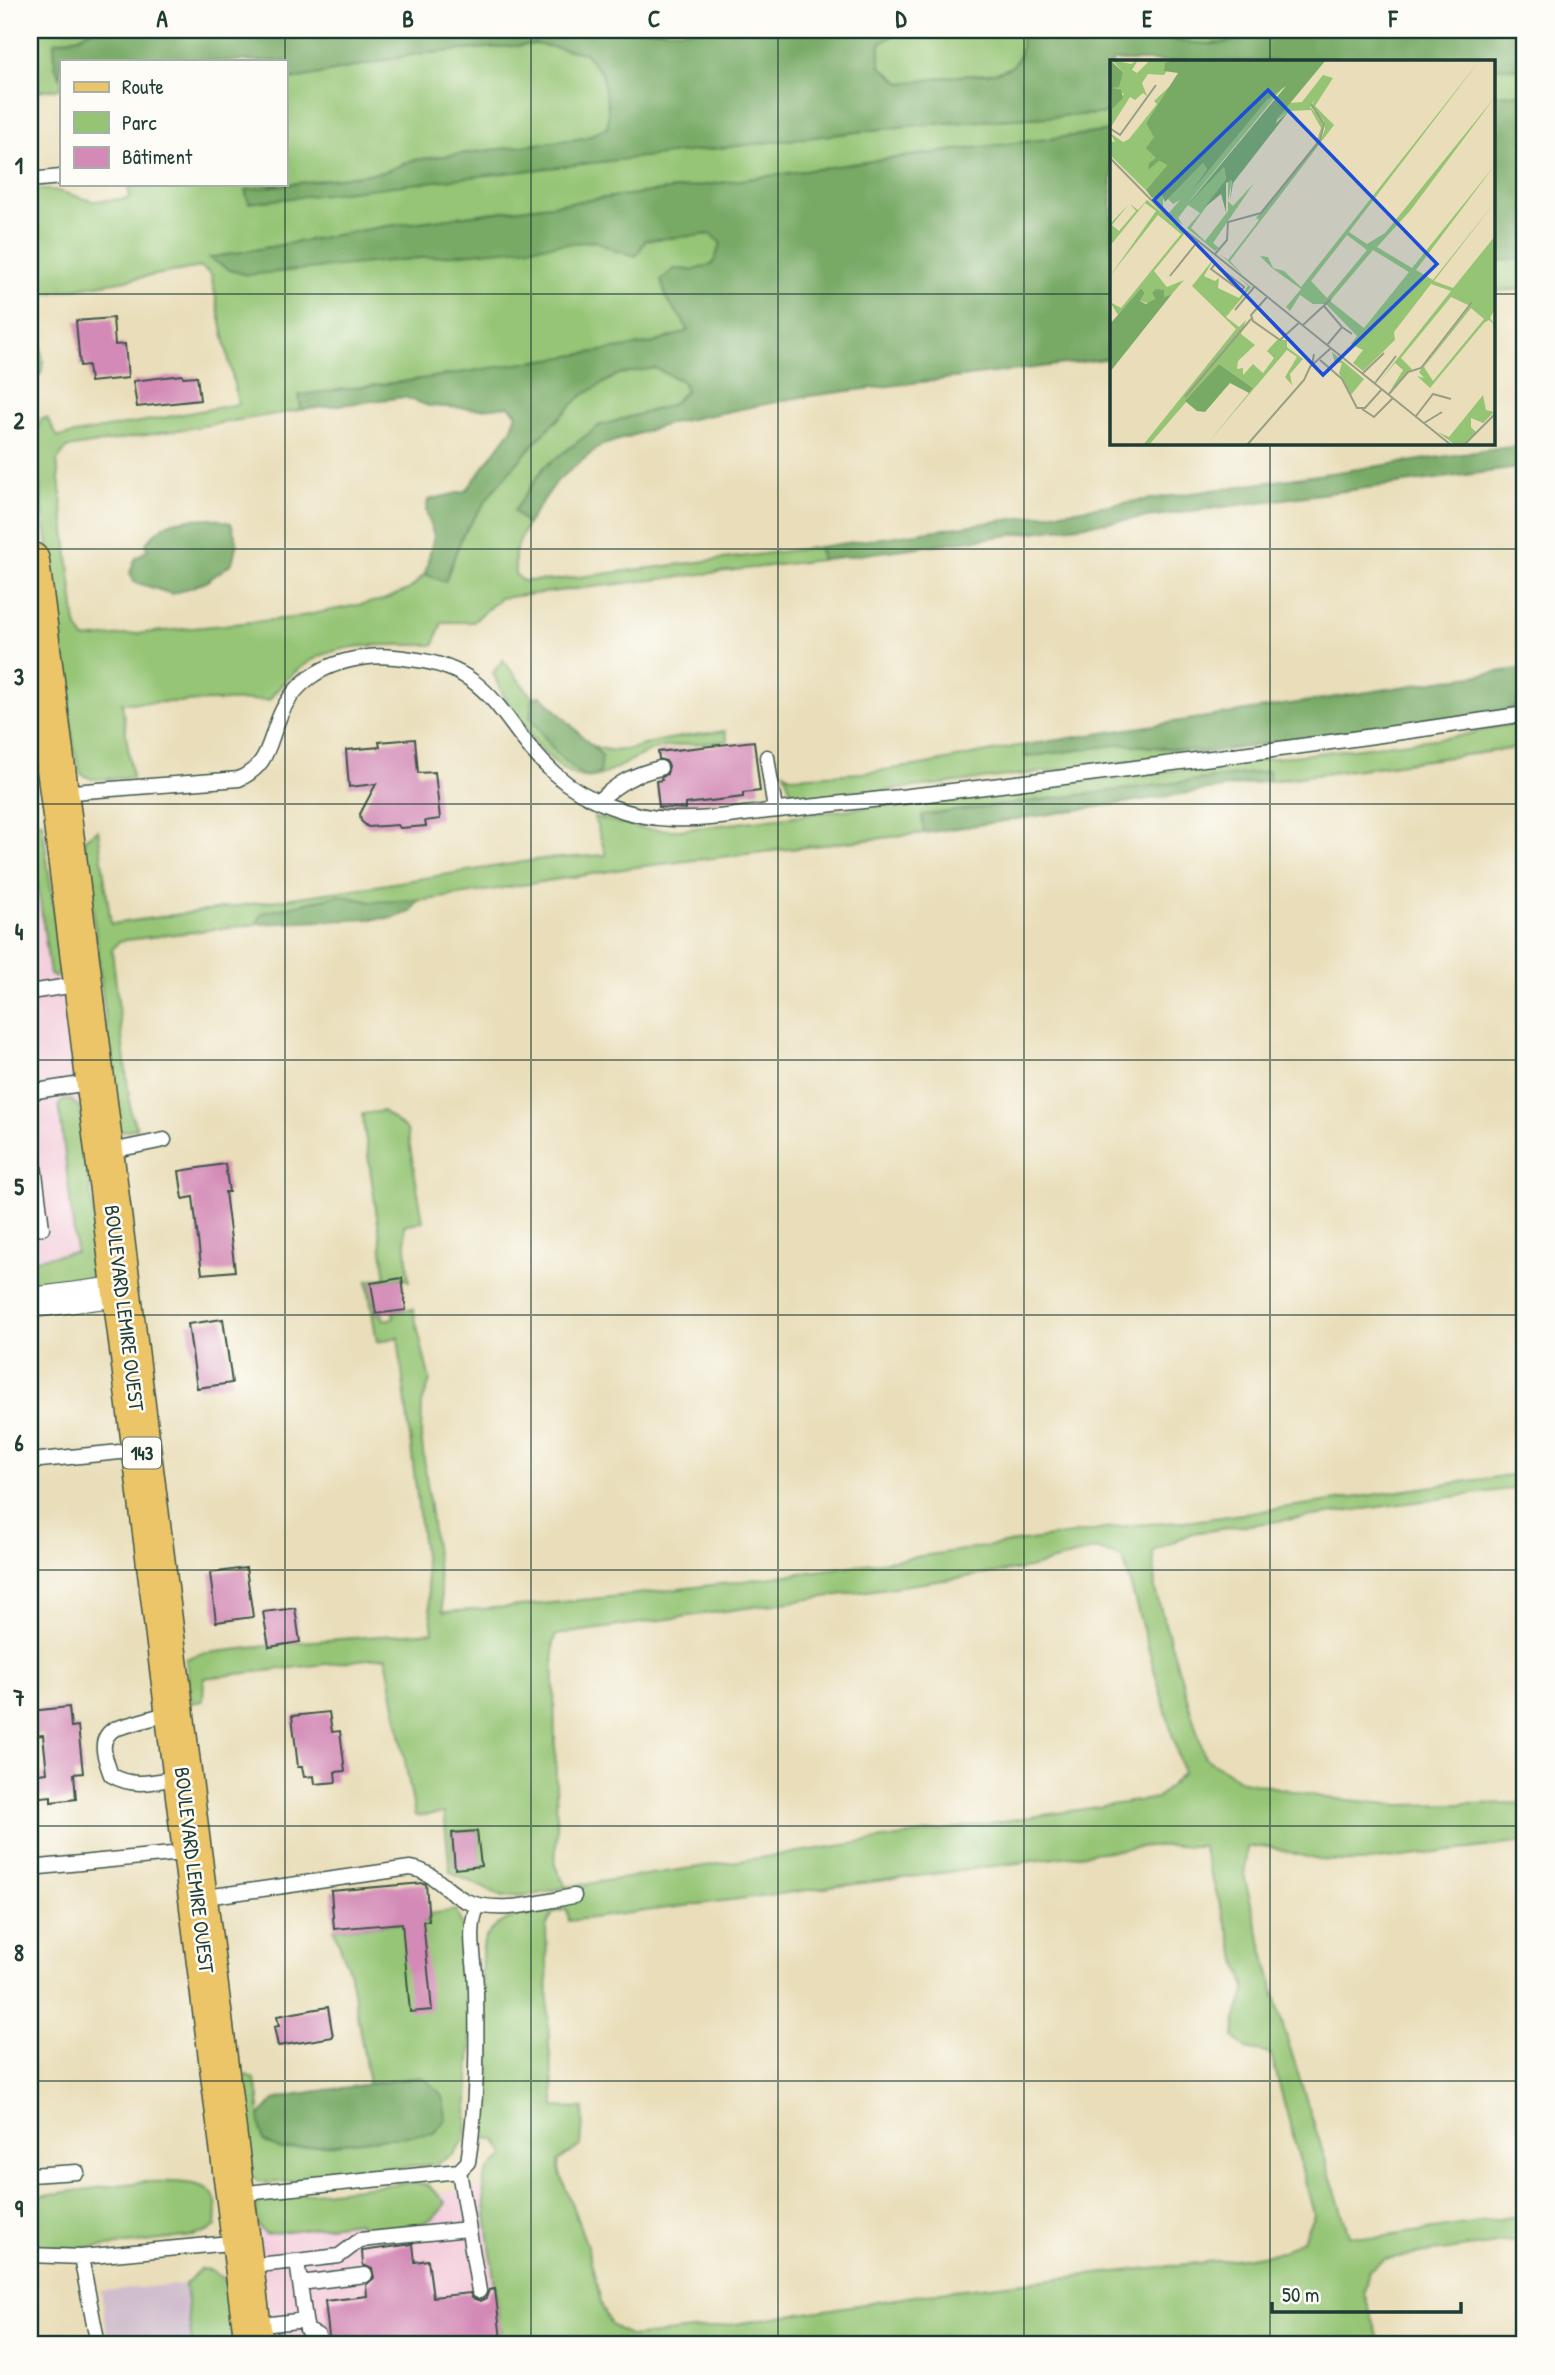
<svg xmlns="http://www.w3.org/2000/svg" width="1555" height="2375" viewBox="0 0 1555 2375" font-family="'Patrick Hand',sans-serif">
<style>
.built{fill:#f4cfdd}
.industrial{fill:#d0bdcd}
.green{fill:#95c574;stroke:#5a8154;stroke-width:2;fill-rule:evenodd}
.forest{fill:#78aa66;stroke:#4c744d;stroke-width:2}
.building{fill:#d38ab6}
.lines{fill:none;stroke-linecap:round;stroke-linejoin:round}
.lane-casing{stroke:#3d5548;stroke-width:17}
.street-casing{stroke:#3d5548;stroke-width:32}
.primary-casing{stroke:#3d5548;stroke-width:41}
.lane{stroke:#fff;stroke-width:14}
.street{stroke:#fff;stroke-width:30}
.primary{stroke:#edc569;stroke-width:38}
.grid{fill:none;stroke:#1f3d34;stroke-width:2;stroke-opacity:0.55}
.labels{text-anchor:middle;stroke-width:5;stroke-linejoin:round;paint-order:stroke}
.shield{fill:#fdfcf7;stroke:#62766e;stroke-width:2}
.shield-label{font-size:19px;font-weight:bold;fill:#1f3d34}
.street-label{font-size:21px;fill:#1f3d34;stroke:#fdfcf7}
.inset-road{fill:none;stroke:#989e84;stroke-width:2}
.view{fill:#1d4ed8;fill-opacity:0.15;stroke:#1d4ed8;stroke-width:3.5}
.inset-edge{fill:none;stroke:#1f3d34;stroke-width:3.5}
.neatline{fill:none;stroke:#1f3d34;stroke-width:2.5}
.grid-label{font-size:23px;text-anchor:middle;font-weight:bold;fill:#1f3d34}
</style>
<rect width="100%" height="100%" fill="#fdfcf7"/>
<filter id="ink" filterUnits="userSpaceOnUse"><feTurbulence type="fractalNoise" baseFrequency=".0143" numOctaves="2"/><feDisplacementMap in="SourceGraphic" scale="14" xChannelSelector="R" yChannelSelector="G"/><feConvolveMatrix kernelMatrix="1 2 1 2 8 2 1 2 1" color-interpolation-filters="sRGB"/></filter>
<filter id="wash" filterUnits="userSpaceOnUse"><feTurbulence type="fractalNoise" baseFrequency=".00686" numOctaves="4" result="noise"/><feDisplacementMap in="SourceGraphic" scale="28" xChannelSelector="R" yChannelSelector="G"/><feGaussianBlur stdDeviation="1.57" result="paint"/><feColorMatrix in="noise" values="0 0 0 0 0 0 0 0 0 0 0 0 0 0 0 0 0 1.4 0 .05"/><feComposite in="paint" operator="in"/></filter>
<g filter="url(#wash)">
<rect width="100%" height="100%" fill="#e9deb9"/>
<path class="built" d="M42 822 100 1267 30 1276V824Z
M483 2187 502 2345H273L256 2220Z"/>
<path class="industrial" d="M185 2284 192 2345H109L101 2291Z"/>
<path class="green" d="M30 30H92L79 37 54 42 55 66 61 78V89L43 90 30 94Z
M901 30H1012L1021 35C1026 80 986 73 957 76 939 78 920 81 901 83L880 66V44Z
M1152 30H1248C1243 33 1239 38 1234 40 1214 48 1169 43 1152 30Z
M536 44 585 53 602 74 608 108V127L585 138 414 160 384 172 245 190 249 202 917 125 1112 113V131L886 159 706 185 381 227 210 258 596 241 616 251 646 240 711 234 721 243 713 264 694 270 674 269 667 300 682 319 688 331 654 343 408 381 299 395 301 410 67 448 57 461 76 625 84 639 292 618 383 600 410 589 425 574 445 582 462 536 492 492 534 443 580 397 619 374 655 368 682 381 686 391 671 405 599 426 515 511 527 524 515 552V574L523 581 554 580 819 547 821 560 500 598 473 622H442L434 645C363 646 316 636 269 700L122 703 132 778 92 779 81 774 74 750 34 440 41 419 47 418 58 437 238 404 211 274 201 267 45 294 36 306 43 362 41 374 33 378 30 376V190H54L93 201 127 199 130 195 127 184H285V81L416 54Z
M1494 67 1525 69V94L1494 95Z
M1525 259V289L1494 291V261Z
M503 660 532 697 530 717 557 754 602 756 594 746C620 756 633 747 659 741 680 736 703 734 725 731L728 741C705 744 679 743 657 749 637 754 619 770 598 776 556 790 506 704 493 673Z
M1525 721V747L1269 781 1268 771 922 816 924 833 636 867 427 900 371 902 340 895 263 913 257 924 119 941 112 950 131 1114 137 1128 119 1132 84 839 98 830 111 924 375 886 542 859 606 855 594 817 643 829 679 830 1459 736Z
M1122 744 1210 752 807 800 791 791 784 772 791 777 862 773 921 765 1024 745 1026 757Z
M42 822 61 959V972L55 977 50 975 33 849 30 848V824Z
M65 1100H71L80 1108 100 1267 91 1281 30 1289V1260L76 1252 59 1104Z
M383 1111 407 1130 423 1221 404 1225 409 1281 402 1278 371 1284 376 1314 382 1313 384 1320 394 1318 393 1312 413 1309 430 1381 422 1404 421 1435 443 1612C674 1596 903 1558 1133 1525L1193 1521 1525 1473V1487L1192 1533 1153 1551 1155 1590 1205 1758 1243 1781 1327 1798 1399 1805 1525 1803V1842L1362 1862 1318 1860 1270 1847H1247L1244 1876 1284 2029 1349 2235 1375 2238 1525 2215V2239L1385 2259 1369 2270 1364 2293 1381 2345H449L501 2338 483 2187C484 2170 492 2165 506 2156L495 2139 483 2138 480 2133V2122L482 1955C483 1950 483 1943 485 1939 500 1913 541 1909 567 1904L566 1887 537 1894 503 1897 450 1872 444 1813 415 1816 386 1657 204 1678 203 1701 191 1703 186 1659 199 1654 300 1642 433 1632 398 1337 377 1342 367 1281 386 1278 362 1114ZM1096 1549 1123 1558 1183 1773 1157 1798 566 1887 555 1866 557 1828 553 1644 556 1635 1029 1568ZM477 1831 480 1866 455 1868 452 1833ZM1148 1846H1202L1246 1989 1236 2020 1234 2037 1246 2049 1271 2054 1314 2214 1303 2239 1281 2252 1242 2258 953 2290 709 2328 631 2337 611 2325 602 2306 587 2246 560 2173 558 2161 581 2146 584 2108 555 2107 549 2046 546 1927 553 1913 567 1909 569 1921Z
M456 1910 468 1940 471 2042 466 2138 453 2155 435 2164 271 2183 257 2181 252 2174 239 2078 247 2075 254 2079 259 2097V2117L421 2077 369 2084 350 1974 334 1929 429 1921 428 1914Z
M141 2182C158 2182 201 2179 212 2193 218 2202 217 2215 216 2226L207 2232 193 2236C164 2239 64 2255 41 2245 38 2243 35 2240 33 2238L30 2203 37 2196Z
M413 2182 428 2186 446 2202C432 2232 393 2227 364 2229L358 2222 265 2234C253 2222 251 2207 267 2198Z
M201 2269 211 2270 226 2280 235 2345H192L185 2284Z"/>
<path class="forest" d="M92 30H901L880 44V66L901 83C920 81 939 78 957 76 986 73 1026 79 1021 36L1012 30H1152C1169 43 1214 48 1234 40 1239 38 1243 33 1248 30H1525V69L1494 67V61H1112V113L917 125 249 203 245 190 384 172 414 160 585 138 608 127V108L602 74 585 53 536 44 416 54 285 81V61H61V78L55 66 54 42 79 37Z
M1525 94V259L1494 261V95Z
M1112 131V358L801 397 671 423 600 446 557 481 527 524 514 511 544 467 599 426 671 405 686 391 682 381 655 368 619 374 580 397 534 443 492 492 462 536 445 582 425 574 434 536 426 511 428 500 466 491 511 430 517 414 509 406 482 409 429 406 404 397 301 410 299 395 408 381 654 343 688 331 682 319 667 300 661 280 674 269 694 270 713 264 721 243 711 234 646 240 636 256 616 251 595 241 247 275 230 270 209 258 381 227 706 185 886 159Z
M1525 445V467L821 560 819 547Z
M211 518 231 523 237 542 232 563 206 582 172 594 134 582 130 573 135 559 147 550 146 543C166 518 181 519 211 518Z
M1525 668V704L1502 711 1210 752 1122 744 1025 757 1024 745Z
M542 696 602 756 600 773 584 777 557 754 530 717 532 697Z
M1269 771V781L924 833 922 815Z
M340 895 371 902 418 900 411 912 393 918 257 924 262 913Z
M421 2077C441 2089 444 2096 446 2118L435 2133 281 2150 263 2141 259 2117 274 2100 298 2094Z"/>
<g id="blocks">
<path class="building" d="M113 318 115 345 125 344 128 378 90 382 88 365 80 366 76 321Z
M182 375 183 377 197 376 200 400 137 407 133 381Z
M415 739 418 773 435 772 440 819 425 821 426 826 400 828 398 825 368 827 361 821 360 814 376 784 349 787 346 750 380 747 379 742Z
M754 741 760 791 743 793V797L686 804V809L659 807 656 781 662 780 661 778 667 774 669 766 666 761 659 759 658 752Z
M225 1164 229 1192H225L235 1271 202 1274 193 1197 183 1199 179 1171Z
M402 1278 406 1310 376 1314 371 1283Z
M223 1319 232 1383 197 1388 188 1324Z
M246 1568 253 1617 216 1622 210 1573Z
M295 1608 300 1642 269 1647 263 1612Z
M69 1707 71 1727 78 1726 83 1773 74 1774 76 1799 51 1802V1796L32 1798 30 1775 47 1773 43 1735 30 1736V1711Z
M329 1712 332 1732 340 1731 345 1771 335 1772 336 1782 315 1784 314 1776 304 1777 302 1767H298L292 1716Z
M477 1831 481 1866 455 1869 452 1833Z
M423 1883 426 1884 429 1921H423L432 2010 410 2012 402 1923 334 1929 331 1891Z
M328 2007 333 2037 278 2046 274 2027 279 2026 277 2016Z
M413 2244 415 2262 428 2260 433 2297 470 2293 472 2298 480 2301 486 2298 489 2290 495 2289 501 2339 449 2345H330L325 2301 367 2296 366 2285 374 2278 372 2269 363 2265 362 2251Z"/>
</g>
</g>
<g filter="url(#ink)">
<use href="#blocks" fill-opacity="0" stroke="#3d5548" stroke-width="2"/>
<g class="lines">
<defs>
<path id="lane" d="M30 180 61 177
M767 757 775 810
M60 793 239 779C266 766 267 750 277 723 292 681 324 662 368 657 382 655 398 657 411 659 497 669 500 725 555 774 585 801 632 818 672 819 707 821 744 813 779 810 842 803 906 797 969 789 1155 766 1340 742 1525 714
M598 801C620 782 632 775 660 768
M30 992 82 984
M30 1092 94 1082
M30 1134 42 1228 30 1229
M106 1152 164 1140
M30 1461 140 1450
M173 1712 114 1729C97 1740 105 1758 111 1775 135 1789 156 1781 182 1777
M30 1868 192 1852
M199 1898 410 1868C434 1871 445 1891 466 1901 499 1915 541 1902 574 1896
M459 2171 468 2162C477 2105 477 2048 476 1990 476 1962 466 1931 478 1905
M30 2175 77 2172
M237 2194 459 2171 479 2291
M30 2255 81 2257 241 2242
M81 2257 98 2345
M297 2261 339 2256 360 2240 468 2229
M247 2266 297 2261 305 2320 254 2326
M300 2283 365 2275
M305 2320 307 2330 318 2336 319 2345"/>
<path id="street" d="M30 1303 122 1291"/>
<path id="primary" d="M30 561 254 2345"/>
</defs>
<use href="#lane" class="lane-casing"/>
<use href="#street" class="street-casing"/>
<use href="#primary" class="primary-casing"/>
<use href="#lane" class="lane"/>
<use href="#street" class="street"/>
<use href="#primary" class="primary"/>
</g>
</g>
<path class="grid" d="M285 30V61M531 30V2345M778 30V2345M1024 30V2345M1270 30V61M285 184V2345M30 294H1112M1494 294H1525M1270 443V2345M30 549H1525M30 804H1525M30 1060H1525M30 1315H1525M30 1570H1525M30 1826H1525M30 2081H1525"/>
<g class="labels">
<rect class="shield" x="123" y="1437.5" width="38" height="31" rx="5"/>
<g class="shield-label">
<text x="142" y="1460">143</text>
</g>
<g class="street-label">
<text transform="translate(124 1308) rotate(83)" y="7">BOULEVARD LEMIRE OUEST</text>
<text transform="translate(194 1870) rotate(83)" y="7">BOULEVARD LEMIRE OUEST</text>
</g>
</g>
<g transform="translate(1110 60)">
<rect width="385" height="385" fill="#e9deb9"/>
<path d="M2 0 21 4 28 0 22 10 27 13 40 0H64L54 15 38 14 32 23 37 36 33 33 25 40 20 37 1 67 0 49 14 34 4 30 13 12ZM370 0 239 172 257 184 275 173 385 37 300 151 267 187 302 208 385 105 306 210 323 220 385 142 324 221 343 228 385 176V249L380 258 385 265 379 260 374 263 320 328 307 316 314 318 309 312 360 246 341 237 291 298 302 309 280 331 293 310 285 303 268 323 341 231 321 224 284 272 285 280 253 311 243 303 253 290 241 284 247 276 216 244H203L190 235 180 251 176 247 191 229 162 208 150 196 158 197 163 208 174 211 191 227ZM237 175 257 190 217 238 201 221ZM263 190 299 212 254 268 220 241ZM361 248 374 259 323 321 314 307ZM213 15 223 18 205 46 224 65 120 201 133 215 110 194 118 200 149 160 146 158 212 77 215 69 214 61 201 47 205 38 200 47 211 59 214 67 211 77 205 86 211 68 201 50 179 51 165 62 179 43 192 42ZM175 25 78 143 114 107 116 119 81 168 95 181 118 151V121L122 120 118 141 123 146 144 123 103 183 109 188 105 191 77 168 90 153 78 145 68 158 73 165 58 154 70 140 63 144 58 139 93 103 97 109 77 137 157 40ZM60 26 36 63 44 74 47 98 38 108 49 101 57 105 36 130 53 136V147L0 95V81L5 82 0 73 13 82 19 79 47 44 44 41ZM37 140 75 173 44 211 57 227 74 220 62 234 54 237 42 233 45 239 41 244 30 241 35 233 31 228 8 255 0 242 11 248 71 174 48 155 0 216 46 151 35 143 0 186V164L19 144 2 165 9 171 26 151 20 144 28 150ZM105 197 94 216 105 221 109 218 108 228 129 238 138 226 127 216 141 227 116 257 129 267 136 260 131 274 145 285 128 301 127 309 133 308V315L143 304 153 313 164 298 157 291 167 280H177V287L193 299 180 314 182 325 175 317 187 297 177 290 96 385 143 328 109 304 39 385H33L126 269 82 226ZM222 292 267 330 254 319 241 335 229 313 232 303H225ZM373 335 376 350 384 352 373 363 361 358V367L367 373 353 385H345L328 372 339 377Z" fill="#95c574" fill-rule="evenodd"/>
<path d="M0 0 13 12 9 27 3 28 11 30 13 38 2 49ZM64 0H216L167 59 166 63 179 51 123 123 120 141 122 120 116 123V152L111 134 94 148 116 119 114 107 78 144 176 26 157 40 77 137 97 109 93 103 55 142 52 135 42 138 36 130 57 105 49 101 38 110 39 103 46 98 36 88 44 77 36 63 68 13 54 11 55 3ZM31 228 35 233 30 241 36 244 45 239 42 233 46 229 54 230V237L62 234 0 312V264ZM109 304 143 328 139 333 120 323 95 352 87 351 75 341Z" fill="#78aa66"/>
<path class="inset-road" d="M1 69 10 75 46 25M0 98 56 155 341 385M105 194 117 180 118 162 151 153 210 80 214 64 201 44M105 204 134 227 131 231 101 209ZM60 216 88 181M157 237 141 255 143 261 170 280 190 262M214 246 232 267M125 250 145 226M193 265 221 239M217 285 232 267 242 274M204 294 202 305 221 288M210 300 232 319 247 348H255L272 329M253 313 274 293M265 323 286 296M279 334 298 312 311 308 362 242M75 337 141 259M252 349 264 357 283 338M306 356 323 334 341 339M314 363 332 352M137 385 194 320 201 305M354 385 385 354"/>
<path class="view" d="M158 30 327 204 213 315 44 140Z"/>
<rect width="385" height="385" class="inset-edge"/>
</g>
<rect width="1555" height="2375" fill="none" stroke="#fdfcf7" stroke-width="77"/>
<rect x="60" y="60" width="228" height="126" fill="#fdfcf7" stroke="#a4b0a9" stroke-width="2"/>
<rect x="74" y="82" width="35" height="10" fill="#edc569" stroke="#a4b0a9" stroke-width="2"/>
<text x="122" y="94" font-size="21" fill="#1f3d34">Route</text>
<rect x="74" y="112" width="35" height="21" fill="#95c574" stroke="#a4b0a9" stroke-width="2"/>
<text x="122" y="130" font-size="21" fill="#1f3d34">Parc</text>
<rect x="74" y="147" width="35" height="21" fill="#d38ab6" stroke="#a4b0a9" stroke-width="2"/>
<text x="122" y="164" font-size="21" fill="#1f3d34">Bâtiment</text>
<path d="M1272 2302v10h189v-10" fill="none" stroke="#1f3d34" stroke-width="3.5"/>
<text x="1282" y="2302" font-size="21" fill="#1f3d34" stroke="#fdfcf7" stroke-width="5" paint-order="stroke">50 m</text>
<rect x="38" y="38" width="1478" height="2298" class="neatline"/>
<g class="grid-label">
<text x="162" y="27">A</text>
<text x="408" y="27">B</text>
<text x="654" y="27">C</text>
<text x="901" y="27">D</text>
<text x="1147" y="27">E</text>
<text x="1393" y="27">F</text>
<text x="19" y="174">1</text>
<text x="19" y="429">2</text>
<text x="19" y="685">3</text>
<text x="19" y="940">4</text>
<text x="19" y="1195">5</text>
<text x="19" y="1451">6</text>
<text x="19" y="1706">7</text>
<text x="19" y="1961">8</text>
<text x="19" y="2217">9</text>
</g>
</svg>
